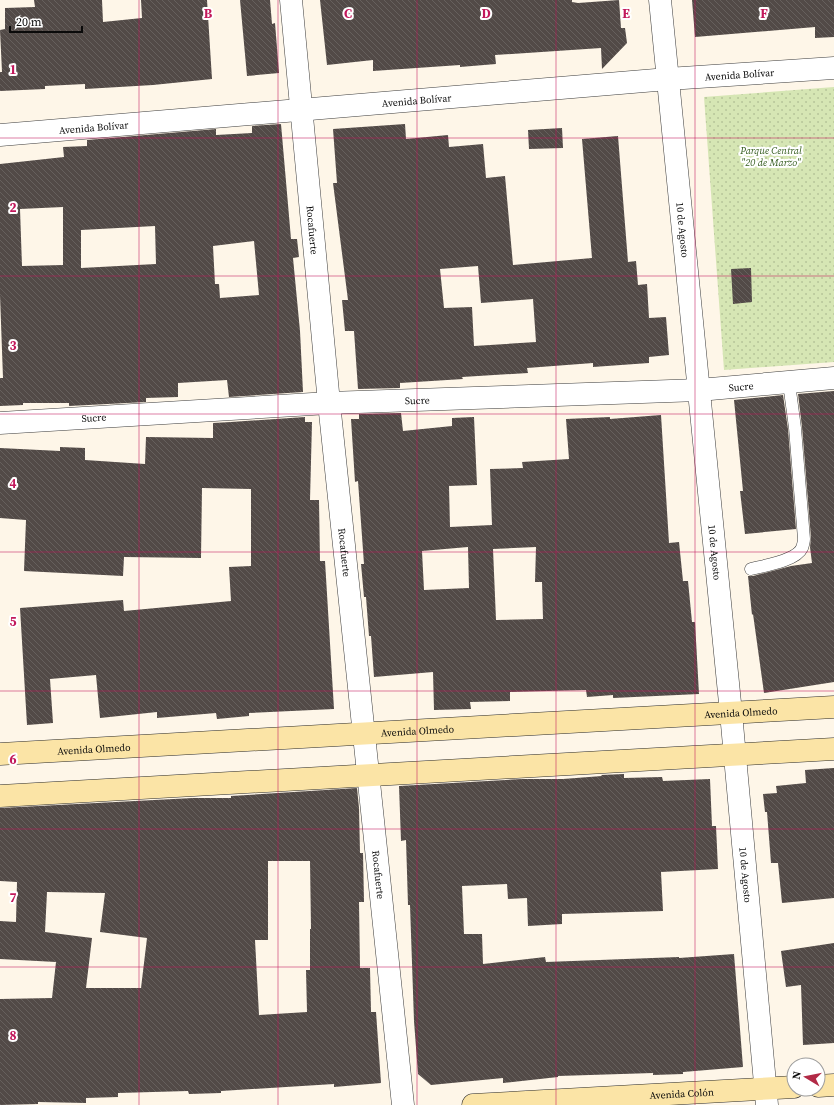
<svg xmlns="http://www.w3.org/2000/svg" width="834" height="1105" viewBox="0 0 834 1105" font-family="'Source Serif 4',serif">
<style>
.grass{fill:url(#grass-dots)}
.building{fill:url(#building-back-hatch);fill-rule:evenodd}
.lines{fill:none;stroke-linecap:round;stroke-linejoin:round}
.lane-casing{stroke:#3d3d3d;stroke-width:13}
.street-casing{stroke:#3d3d3d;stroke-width:23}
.secondary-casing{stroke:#2c2c2c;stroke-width:23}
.lane{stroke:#fff;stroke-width:12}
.street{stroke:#fff;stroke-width:22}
.secondary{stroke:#fbe4a6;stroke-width:22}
.grid{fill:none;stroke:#c2185b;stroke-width:1;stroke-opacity:0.55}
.labels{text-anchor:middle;stroke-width:4;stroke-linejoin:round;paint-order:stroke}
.street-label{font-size:10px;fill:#0a0a0a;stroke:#fff}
.park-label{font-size:10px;font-style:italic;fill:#355d1f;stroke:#fff}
.grid-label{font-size:13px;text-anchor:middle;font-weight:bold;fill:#c2185b;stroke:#fff;stroke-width:4;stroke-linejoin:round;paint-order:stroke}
</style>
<defs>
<pattern id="grass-dots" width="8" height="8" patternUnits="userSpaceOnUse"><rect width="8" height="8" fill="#d6e6b4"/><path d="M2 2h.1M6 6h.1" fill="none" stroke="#b6c499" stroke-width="1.8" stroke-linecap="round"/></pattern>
<pattern id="building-back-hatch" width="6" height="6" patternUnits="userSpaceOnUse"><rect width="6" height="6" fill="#524a47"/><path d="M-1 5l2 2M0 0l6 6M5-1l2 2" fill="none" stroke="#66605d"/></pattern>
</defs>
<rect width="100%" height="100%" fill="#fef6e8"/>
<path class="grass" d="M834 87V362L724 370 704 97Z"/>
<path class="building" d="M34 0H102L103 22 142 18 141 0H207L212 79 153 85 85 89V84L45 86V89L0 91V72H2L0 30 5 29V8L35 7Z
M240 0H270L272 24 275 23 279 73 247 76Z
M320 0H572V2L578 3 619 0 621 28H625L627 43 602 69 601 48 495 55 496 64 460 67V65L373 71V60L327 65Z
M692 0H834V37L815 38V27L695 37Z
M281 124 291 239H297L299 257 293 258 300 331 303 392 229 397 227 380 178 383V397L146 398V402L69 406V403H23V405L0 406V378H3L0 295V164L64 157 63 147 87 146V140L216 129V135L252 133V126ZM63 207V265L22 266 20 209ZM155 226 156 264 81 268V230ZM254 241 259 295 220 298 219 284H215L213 246Z
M405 124 406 139 448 135 449 147 483 144 486 178 505 176 513 265 592 258 582 139 618 136 628 262 636 261 638 285 647 284 649 318 666 317 669 355 649 357V363L593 367V363L527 368 528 373 462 377 463 379 400 383V388L358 389 354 331H345L342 300H348L333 183H337L333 129ZM478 266 481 303 533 299 536 342 474 346 472 307 444 308 440 269Z
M562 128 563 148 529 149 528 130Z
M751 268 752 302 733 304 731 269Z
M834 391V682L764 693 753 614 752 615 748 576H753L791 566 812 563 810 547 811 538 802 427 798 394Z
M783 395 788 429 796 529 745 534 740 491H743L734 400Z
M401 413 403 431 452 426V418L474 417 477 485 449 486 450 527 492 525 490 469 523 468 522 462 569 459 566 419 610 417V419L661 415 669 543 679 542 683 581H688L692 622H695L699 694 613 698V695L587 697 586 690 510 692V701L470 702 471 709 434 710 433 672 374 677 371 636H369L366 597H364L361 564H364L358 481 355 482 351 419H359V414ZM468 547 469 588 424 590 422 551ZM536 547 535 582H542L543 619 496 620 493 549Z
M305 417V422H312L310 500H319L320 561H325L334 709 249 713V716L217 719 216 713 157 718V712L100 718 96 675 50 679 53 723 27 725 20 608 123 600 124 611 231 601 229 567 251 566V489L202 488 201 558 124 557 123 576 24 571 26 520 0 518V448L60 451V447L85 448V460L145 464 146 437 213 438V423L231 422Z
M834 768V898L782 903 778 863H771L767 812H765L763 794 777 793 776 786 806 783 805 770Z
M624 774V778L662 777 663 781 710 779 712 826H716L718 869 661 872 663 911 562 914V924L528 926 527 898 508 899 507 884 462 886 464 934H482L483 964 545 957 546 962 679 957V958L734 954 743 1067 683 1072V1074L653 1075V1073L558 1076V1077L503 1083V1078L431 1085 418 1074 414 1021 410 905H408L406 840 401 841 399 786 522 779H563L602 776 601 775Z
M357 788 359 808 360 853H363L364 902H359L360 968H370L371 1012H376L381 1083 334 1087V1084L221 1091V1093L189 1094 188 1091 118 1093V1097L86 1098V1103L38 1102V1104L0 1105V999L52 998 56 962 0 959V921L16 922 17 882 0 881V808L193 798H231V796ZM268 861H310L311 929H310V970H306L307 1012 259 1015 255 940H268ZM47 892 105 893 100 932 147 938 141 988H86L92 938 45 932Z
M834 943V1043L803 1045 801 985 786 987 781 951Z"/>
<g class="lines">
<defs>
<path id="lane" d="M751 569C763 566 796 561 802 548 803 545 804 542 804 539L795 428 789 383"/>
<g id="street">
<path id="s1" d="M291 0 329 403 403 1105"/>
<path id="s2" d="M660 0 731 713 767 1105"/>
<path id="s3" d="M0 135 668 79 834 68"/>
<path id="s4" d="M0 423 329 403 699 390 834 378"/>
</g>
<g id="secondary">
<path id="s5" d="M0 754 834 707"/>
<path d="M0 796 834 749"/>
<path d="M818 1086 834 1085"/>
<path id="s6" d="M473 1105 794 1087"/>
</g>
</defs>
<use href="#lane" class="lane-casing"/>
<use href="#street" class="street-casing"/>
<use href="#secondary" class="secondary-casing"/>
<use href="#lane" class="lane"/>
<use href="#street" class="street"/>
<use href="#secondary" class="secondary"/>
</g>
<path class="grid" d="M139 0V1105M278 0V1105M417 0V1105M556 0V1105M695 0V1105M0 138H834M0 276H834M0 414H834M0 552H834M0 691H834M0 829H834M0 967H834"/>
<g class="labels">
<g class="street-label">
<text dy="4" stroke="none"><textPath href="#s3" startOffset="742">Avenida Bolívar</textPath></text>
<text dy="4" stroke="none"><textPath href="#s3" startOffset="418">Avenida Bolívar</textPath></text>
<text dy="4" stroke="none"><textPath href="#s3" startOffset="94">Avenida Bolívar</textPath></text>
<text dy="4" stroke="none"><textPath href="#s1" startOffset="231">Rocafuerte</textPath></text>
<text dy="4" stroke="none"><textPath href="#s2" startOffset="231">10 de Agosto</textPath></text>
<text dy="4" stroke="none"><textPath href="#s4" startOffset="742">Sucre</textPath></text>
<text dy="4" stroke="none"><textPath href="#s4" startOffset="418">Sucre</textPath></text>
<text dy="4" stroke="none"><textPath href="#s4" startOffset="94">Sucre</textPath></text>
<text dy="4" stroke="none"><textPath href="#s2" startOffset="555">10 de Agosto</textPath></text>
<text dy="4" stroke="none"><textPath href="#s1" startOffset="555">Rocafuerte</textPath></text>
<text dy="4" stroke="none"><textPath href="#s5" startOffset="742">Avenida Olmedo</textPath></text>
<text dy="4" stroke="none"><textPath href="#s5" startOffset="418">Avenida Olmedo</textPath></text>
<text dy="4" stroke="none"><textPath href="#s5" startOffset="94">Avenida Olmedo</textPath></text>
<text dy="4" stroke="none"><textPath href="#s1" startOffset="879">Rocafuerte</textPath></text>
<text dy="4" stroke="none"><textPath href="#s2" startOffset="879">10 de Agosto</textPath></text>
<text dy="4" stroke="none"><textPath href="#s6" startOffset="209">Avenida Colón</textPath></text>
</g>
<g class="park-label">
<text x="771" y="154">Parque Central<tspan x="771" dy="12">"20 de Marzo"</tspan></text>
</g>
</g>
<g class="grid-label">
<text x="208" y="18">B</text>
<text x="348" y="18">C</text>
<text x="486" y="18">D</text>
<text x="626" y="18">E</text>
<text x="764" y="18">F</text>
<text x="13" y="74">1</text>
<text x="13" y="212">2</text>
<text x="13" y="350">3</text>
<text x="13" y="488">4</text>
<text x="13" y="626">5</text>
<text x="13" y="764">6</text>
<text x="13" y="902">7</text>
<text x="13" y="1040">8</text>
</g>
<g transform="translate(806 1077) rotate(280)"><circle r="19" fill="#ffffff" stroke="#9d9d9d"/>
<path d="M0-3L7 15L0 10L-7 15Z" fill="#b22a46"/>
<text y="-6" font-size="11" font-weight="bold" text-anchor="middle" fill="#0a0a0a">N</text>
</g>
<path d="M10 26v6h72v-6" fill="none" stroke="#0a0a0a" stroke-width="2"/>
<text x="16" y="26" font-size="12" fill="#0a0a0a" stroke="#ffffff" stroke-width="3" paint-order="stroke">20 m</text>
</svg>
